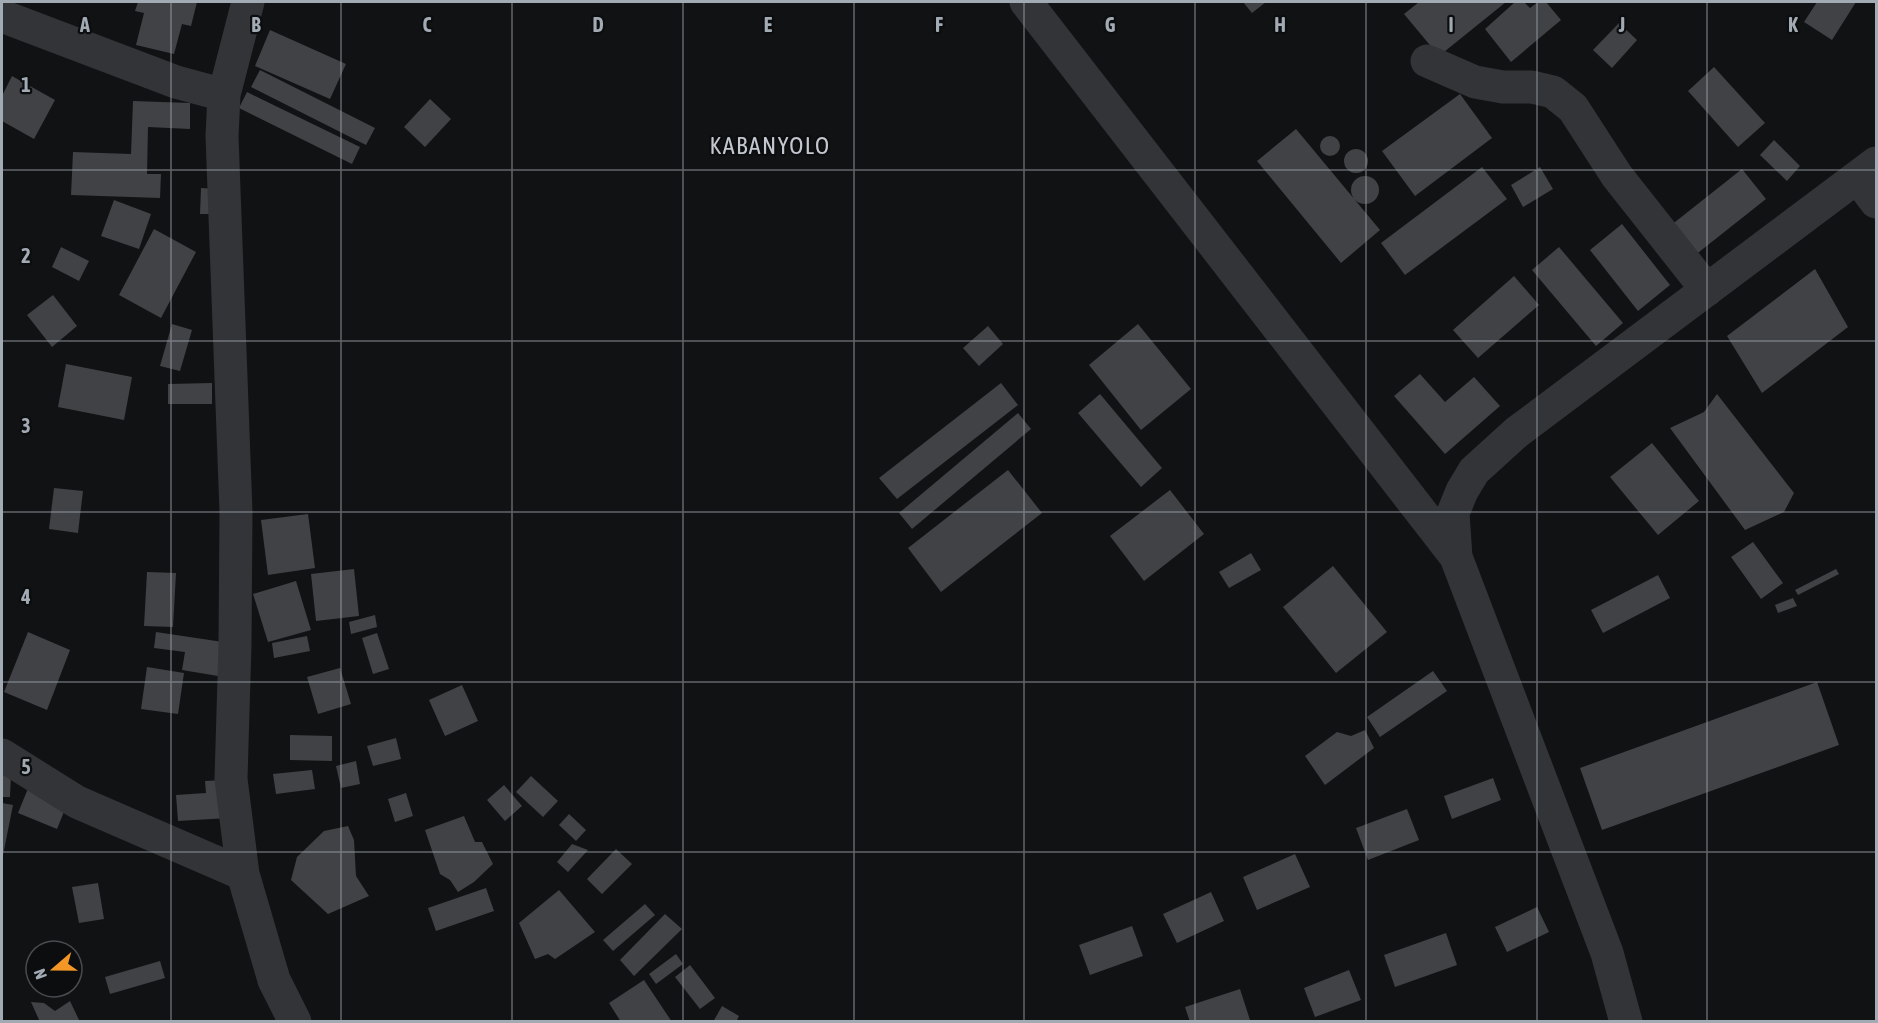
<svg xmlns="http://www.w3.org/2000/svg" width="1878" height="1023" viewBox="0 0 1878 1023" font-family="'Asap Condensed',sans-serif">
<style>
.building{fill:#404246}
.lines{fill:none;stroke-linecap:round;stroke-linejoin:round}
.minor{stroke:#323438;stroke-width:33}
.grid{fill:none;stroke:#a2aab4;stroke-width:1.5;stroke-opacity:0.55}
.labels{text-anchor:middle;stroke-width:4.5;stroke-linejoin:round;paint-order:stroke}
.quarter-label{font-size:24px;letter-spacing:1.5px;fill:#c3c8d0;stroke:#0c0d0e}
.grid-label{font-size:20px;text-anchor:middle;font-weight:bold;fill:#a2aab4;stroke:#0c0d0e;stroke-width:4.5;stroke-linejoin:round;paint-order:stroke}
</style>
<rect width="100%" height="100%" fill="#111213"/>
<path class="building" d="M138 2H197L191 26 182 24 174 54 136 45 144 13 135 11Z
M1243 2H1266L1252 13Z
M1419 2H1506L1439 56 1404 14Z
M1515 2H1524L1530 8 1538 2H1546L1561 20 1511 62 1485 29Z
M1817 2H1856L1832 40 1804 22Z
M1619 23 1637 40 1612 68 1593 50Z
M270 30 346 64 330 99 255 66Z
M1714 67 1765 123 1738 147 1688 91Z
M260 70 375 128 366 145 251 87Z
M12 76 55 100 34 139 2 121V96Z
M247 92 360 147 352 164 239 108Z
M1460 94 1492 138 1415 196 1382 151Z
M430 99 451 119 425 147 404 127Z
M133 101 190 103V129L148 127 147 174H161L160 198 71 195 73 152 131 154Z
M1296 129 1380 230 1341 263 1257 161Z
M1320 146a10 10 0 1 1 20 0a10 10 0 1 1-20 0Z
M1774 140 1800 166 1787 181 1760 155Z
M1344 161a12 12 0 1 1 24 0a12 12 0 1 1-24 0Z
M1482 167 1507 199 1405 275 1381 243Z
M1540 167 1553 189 1523 207 1511 185Z
M1742 169 1766 199 1694 256 1670 226Z
M1351 190a14 14 0 1 1 28 0a14 14 0 1 1-28 0Z
M201 188 218 189V214H200Z
M114 200 151 214 139 249 101 236Z
M1622 224 1670 285 1638 311 1590 250Z
M154 229 196 252 161 318 119 295Z
M61 247 89 261 79 281 52 267Z
M1559 247 1623 323 1596 346 1532 270Z
M1815 269 1848 327 1762 393 1727 336Z
M1514 276 1539 305 1478 358 1453 330Z
M53 295 77 326 52 347 27 315Z
M172 324 192 330 180 371 160 366Z
M1138 324 1191 389 1141 430 1089 365Z
M988 326 1003 344 979 366 963 348Z
M66 364 132 377 124 420 58 407Z
M1420 374 1445 402 1474 377 1500 406 1445 454 1394 396Z
M212 383V404H168V384Z
M1001 383 1018 405 897 499 879 478Z
M1100 394 1162 468 1141 487 1078 413Z
M1717 394 1794 493 1784 512 1745 530 1670 428 1704 412Z
M1018 413 1031 429 912 529 899 513Z
M1652 443 1699 501 1658 535 1610 477Z
M1008 470 1042 513 941 592 908 548Z
M54 488 83 491 78 533 49 529Z
M1170 490 1204 534 1144 581 1110 536Z
M308 514 315 568 268 575 261 520Z
M1753 542 1783 583 1761 599 1731 557Z
M1251 553 1261 570 1229 588 1219 572Z
M1333 566 1387 632 1336 673 1283 607Z
M354 569 359 616 316 621 311 574Z
M1836 569 1839 574 1798 595 1795 590Z
M147 572 176 573 173 627 144 626Z
M1658 575 1670 598 1603 633 1591 610Z
M296 581 311 630 268 642 253 594Z
M1793 598 1797 606 1778 613 1775 605Z
M375 615 377 627 351 634 349 622Z
M28 632 70 650 47 710 4 692Z
M156 632 223 642 218 676 182 670 185 652 154 648Z
M377 633 389 669 373 674 362 638Z
M307 636 310 651 274 658 272 643Z
M147 667 184 673 178 714 141 709Z
M340 668 351 704 318 714 307 677Z
M1433 671 1447 691 1380 737 1367 717Z
M1817 682 1839 745 1602 830 1580 768Z
M462 685 478 721 445 736 429 700Z
M1365 730 1374 748 1325 785 1305 756 1337 732 1351 736Z
M290 735 332 736V761L290 760Z
M396 738 401 759 373 766 367 746Z
M356 761 360 784 341 788 336 766Z
M312 770 315 789 276 794 273 774Z
M2 773H11L10 797H2Z
M531 776 558 801 543 817 516 792Z
M1493 778 1501 800 1452 819 1444 796Z
M225 780 228 818 178 821 176 795 206 793 205 781Z
M504 785 522 806 505 821 487 800Z
M29 786 68 802 57 829 18 813Z
M406 793 413 816 395 822 388 799Z
M2 803 13 805 3 855H2Z
M1407 809 1419 840 1368 860 1356 828Z
M569 814 586 830 576 841 559 825Z
M464 816 475 842H482L493 864 474 882 458 892 450 880 440 874 425 830Z
M348 826 354 840 356 876 369 896 328 914 291 880 297 857 324 831Z
M572 844 588 850 568 872 557 862Z
M616 849 632 864 602 894 587 879Z
M1295 854 1310 887 1257 910 1243 877Z
M98 883 104 919 79 923 72 887Z
M486 888 494 911 436 931 428 908Z
M559 890 595 932 555 959 548 954 535 959 519 923Z
M1211 892 1224 921 1177 943 1163 914Z
M645 904 655 915 613 951 603 940Z
M1537 907 1549 932 1507 952 1495 927Z
M665 914 682 929 634 976 620 960Z
M1132 926 1143 956 1090 975 1079 945Z
M1446 933 1457 965 1395 987 1384 955Z
M676 954 683 964 656 984 649 974Z
M160 961 165 978 110 994 105 977Z
M690 965 715 998 700 1009 675 977Z
M1349 970 1361 1000 1315 1017 1304 988Z
M644 980 672 1022H621L609 1003Z
M1240 989 1250 1020 1244 1022H1190L1185 1007Z
M70 1001 80 1022H40L31 1002 44 1003 55 1011Z
M722 1006 739 1016 736 1022H713Z"/>
<g class="lines">
<path class="minor" d="M1026 2 1456 557
M2 16 176 82 224 95 222 136 236 512 235 645 231 779 243 874 274 980 295 1022
M1427 61 1475 82 1503 87H1532L1553 92 1573 108 1617 176 1707 290
M224 95 248 2
M1858 178 1876 202
M2 755 77 802 243 874
M1626 1022 1607 953 1456 557 1453 513 1462 491 1474 471 1517 432 1876 163"/>
</g>
<path class="grid" d="M171 2V1022M341 2V1022M512 2V1022M683 2V1022M854 2V1022M1024 2V1022M1195 2V1022M1366 2V1022M1537 2V1022M1707 2V1022M2 170H1876M2 341H1876M2 512H1876M2 682H1876M2 852H1876"/>
<g class="labels">
<g class="quarter-label">
<text x="770" y="154">KABANYOLO</text>
</g>
</g>
<g class="grid-label">
<text x="85" y="32">A</text>
<text x="256" y="32">B</text>
<text x="427" y="32">C</text>
<text x="598" y="32">D</text>
<text x="768" y="32">E</text>
<text x="939" y="32">F</text>
<text x="1110" y="32">G</text>
<text x="1280" y="32">H</text>
<text x="1451" y="32">I</text>
<text x="1622" y="32">J</text>
<text x="1793" y="32">K</text>
<text x="26" y="92">1</text>
<text x="26" y="263">2</text>
<text x="26" y="433">3</text>
<text x="26" y="604">4</text>
<text x="26" y="774">5</text>
</g>
<rect width="1878" height="1023" fill="none" stroke="#a2aab4" stroke-width="6"/>
<g transform="translate(54 969) rotate(250)"><circle r="28" fill="#0c0d0e" stroke="#484c50" stroke-width="1.5"/>
<path d="M0-4.5L10 22L0 15L-10 22Z" fill="#f59727"/>
<text y="-9" font-size="16" font-weight="bold" text-anchor="middle" fill="#a2aab4">N</text>
</g>
</svg>
